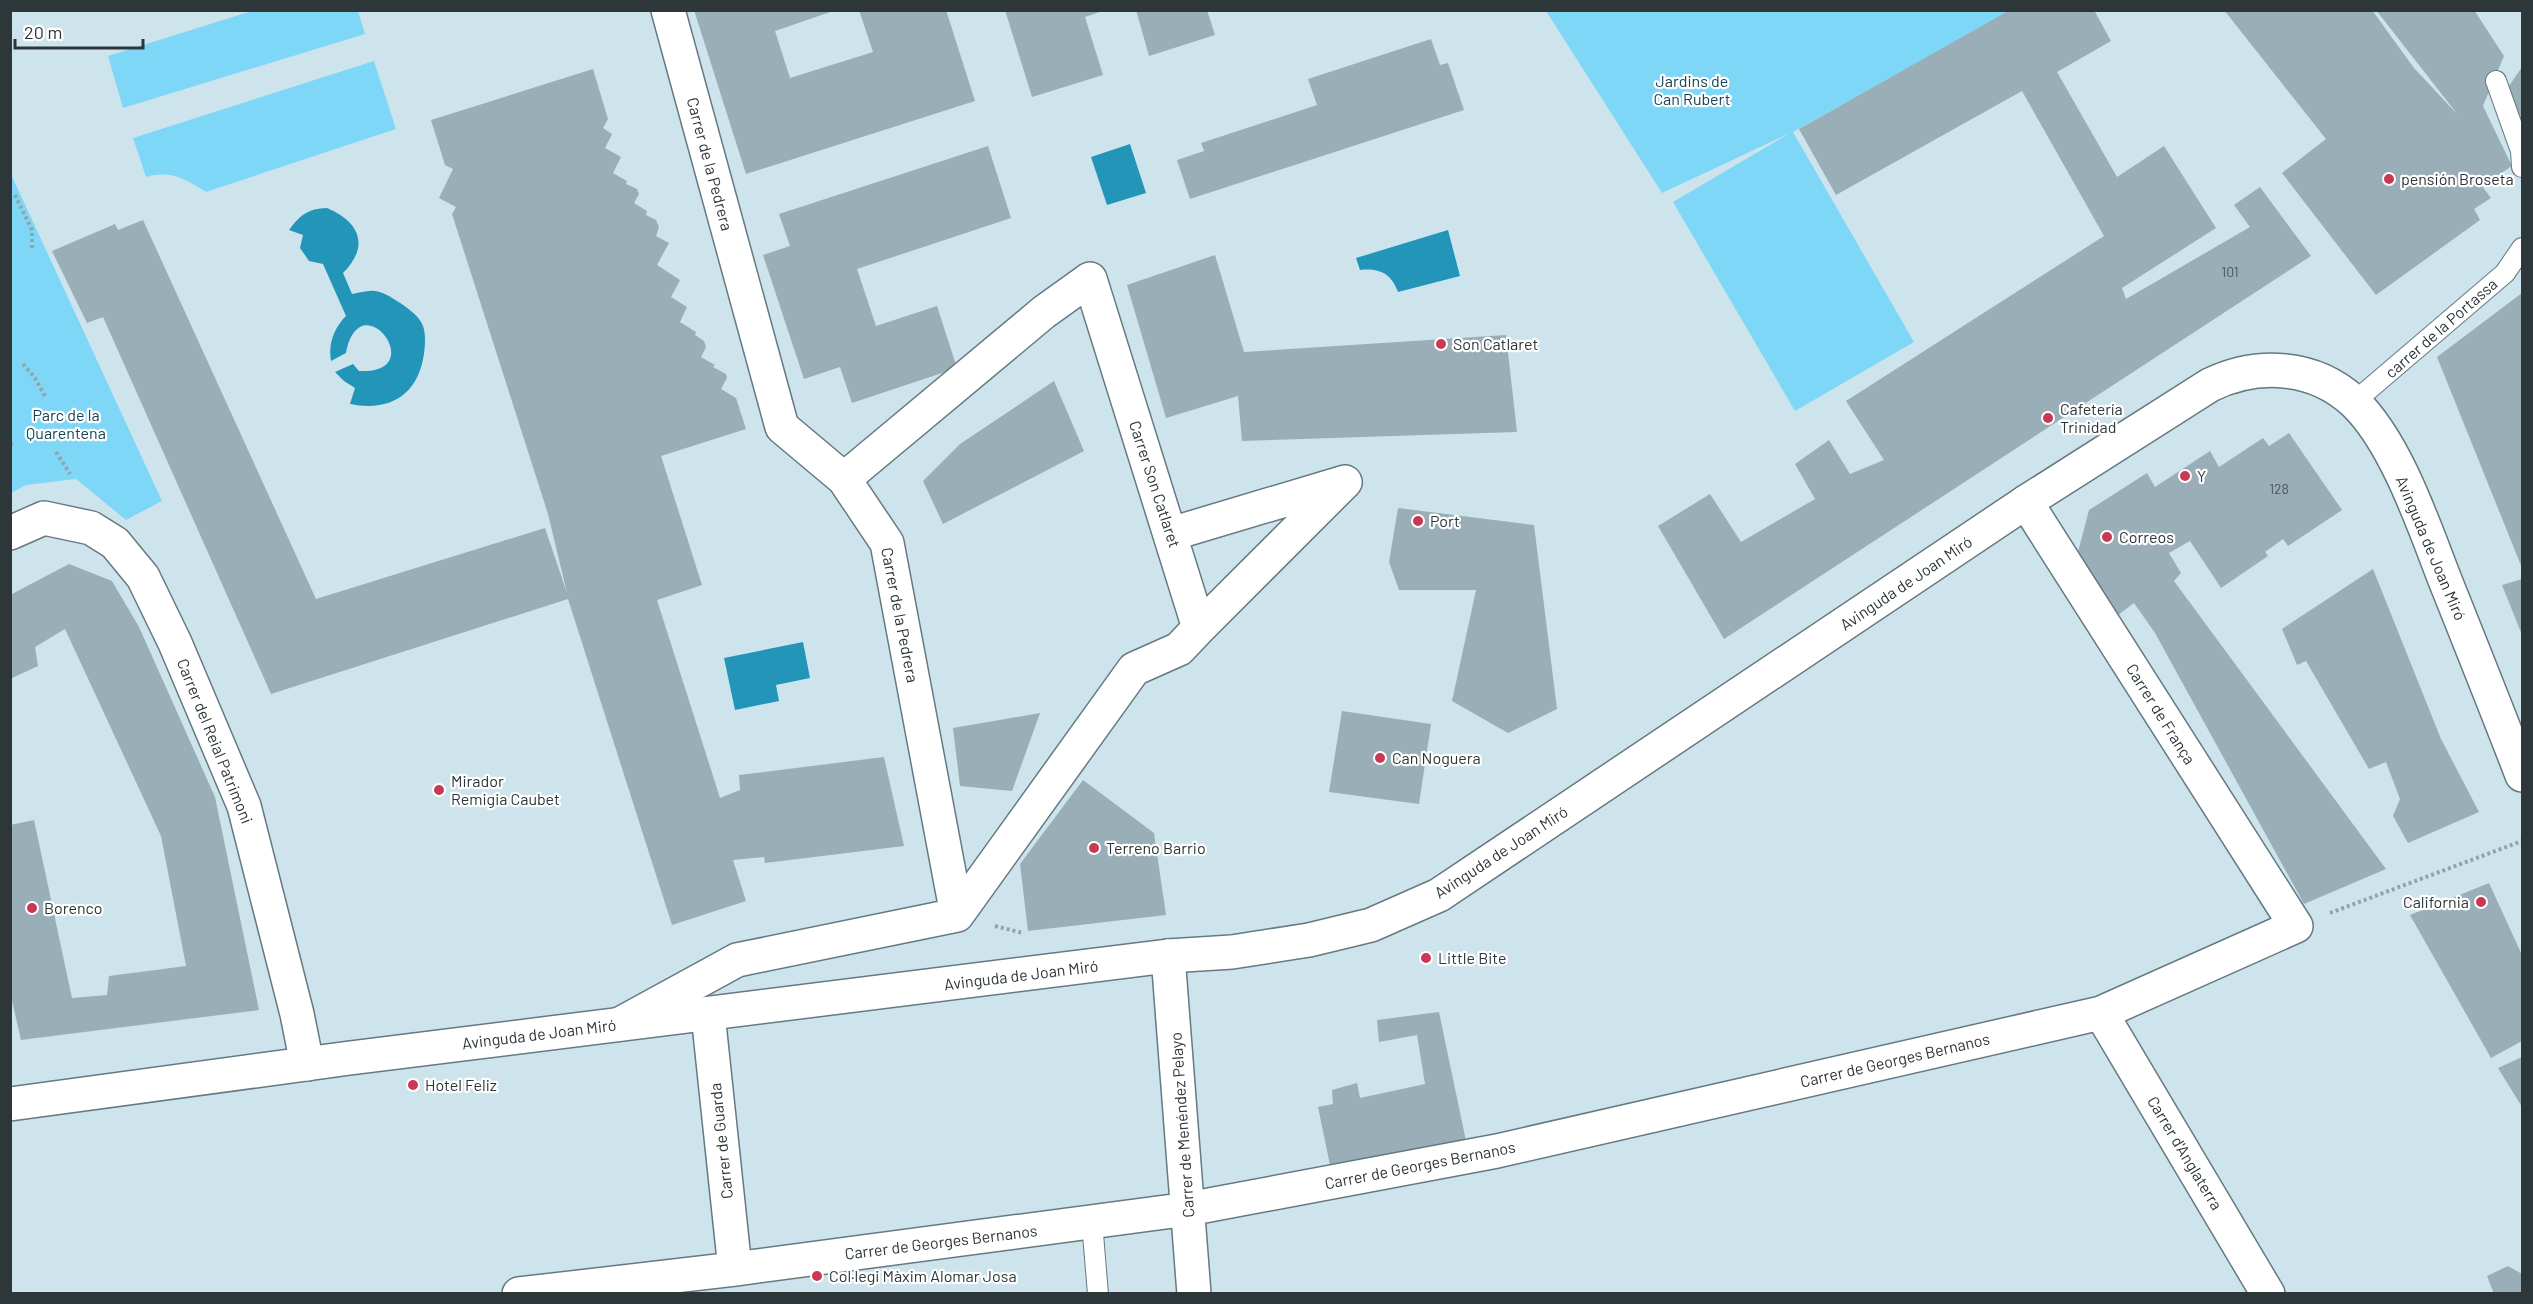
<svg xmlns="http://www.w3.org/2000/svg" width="2533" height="1304" viewBox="0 0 2533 1304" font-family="Barlow,sans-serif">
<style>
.green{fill:#7fd7f7}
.water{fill:#2295b8}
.building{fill:#99aeb6}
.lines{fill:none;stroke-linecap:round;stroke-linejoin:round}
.lane-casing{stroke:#657981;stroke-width:22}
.street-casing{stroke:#657981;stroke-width:36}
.secondary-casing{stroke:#657981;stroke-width:36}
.path{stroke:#92a3aa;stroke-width:4;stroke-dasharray:3 3;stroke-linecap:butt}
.lane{stroke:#fff;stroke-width:20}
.street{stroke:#fff;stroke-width:33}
.secondary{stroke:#fff;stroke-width:33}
.poi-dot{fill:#c93955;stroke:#fff;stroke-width:2}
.labels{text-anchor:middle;stroke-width:4.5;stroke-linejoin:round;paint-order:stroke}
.number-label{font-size:14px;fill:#485458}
.park-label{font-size:16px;fill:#154353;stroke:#fff}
.street-label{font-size:16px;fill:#2d3639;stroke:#fff}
.poi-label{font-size:16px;fill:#2d3639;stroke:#fff;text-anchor:start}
</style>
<rect width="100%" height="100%" fill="#cee4ed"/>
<path class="green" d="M255 10 358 11 365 34 123 108 108 56Z
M1546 11H2010L1793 132 1914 342 1795 411 1673 202 1790 133 1662 193Z
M374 61 396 129 206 192C185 179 171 170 146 177L133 138Z
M10 172 162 501 126 520 76 479 26 485 11 493Z"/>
<path class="water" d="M1130 144 1146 193 1107 205 1091 157Z
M327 208C360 222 370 246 343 273L352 294C359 293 368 290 375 291 383 292 391 297 397 301 405 306 420 316 423 326 426 334 425 346 424 354 418 395 390 412 350 404L355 388 344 381 335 372 353 364 359 371C432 375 360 280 346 353L331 361C328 344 334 328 346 316L323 264 309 261 300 248 303 235 289 230C301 214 308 209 327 208Z
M1448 230 1460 276 1398 292C1391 273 1379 268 1360 270L1356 258Z
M803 642 810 678 776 685 779 701 735 710 724 658Z"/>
<path class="building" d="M694 10H836L775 31 790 78 873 52 859 10H946L975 101 746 174Z
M1005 10H1105L1085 17 1103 75 1032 97Z
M1136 10H1207L1215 35 1149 56Z
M2010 10H2094L2111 41 2057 72 2117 177 2164 146 2216 228 2122 288 2126 299 2250 227 2234 205 2260 187 2311 256 1724 639 1658 526 1710 494 1741 542 1815 499 1795 464 1829 440 1850 474 1884 460 1846 401 2104 236 2022 91 1836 195 1799 129Z
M2224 10H2372L2414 68 2458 115 2376 10H2474L2504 56 2483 106 2512 166 2482 186 2491 198 2474 209 2480 220 2376 295 2282 173 2326 139Z
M1431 39 1440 65 1448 63 1464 110 1190 199 1177 160 1204 151 1201 143 1317 105 1308 79Z
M2522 67V153L2502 96Z
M593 69 608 119 603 128 612 134 605 148 621 157 613 173 627 181 626 184 637 189 639 194 634 203 647 211 646 215 656 220 659 227 656 236 669 243 657 265 680 280 671 297 687 307 680 322 696 332 695 335 704 341 706 347 701 357 715 365 713 367 726 374 727 378 721 389 736 398 746 429 661 456 702 585 657 600 720 798 740 790 739 775 884 757 904 846 765 863 764 857 733 860 746 901 672 925 568 599 271 694 103 317 87 323 52 251 115 224 118 230 143 220 316 599 545 528 567 593 548 514 452 214 456 207 439 198 453 169 445 165 431 120Z
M988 146 1011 218 857 269 876 326 937 306 957 368 852 403 840 367 804 379 763 255 790 246 779 214Z
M1215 255 1244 352 1506 335 1517 432 1242 441 1238 396 1166 418 1127 285Z
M2522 293V568L2437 357Z
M1054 381 1084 451 943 524 923 481 960 444Z
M2289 433 2342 510 2288 546 2283 539 2265 552 2268 556 2221 588 2190 541 2169 553 2181 573 2174 581 2386 869 2304 904 2155 633 2134 603 2118 615 2078 552 2089 510 2147 473 2155 487 2210 451 2219 467 2263 438 2269 446Z
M1398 508 1534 525 1557 709 1508 733 1452 701 1476 590H1399L1389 562Z
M69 564 112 581 139 627 215 797 259 1010 21 1040 10 992V825L34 820 72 998 107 995 109 976 186 966 161 836 65 629 35 647 38 666 10 679V595Z
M2373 569 2441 739 2479 812 2408 843 2393 816 2400 799 2386 762 2369 769 2306 661 2297 665 2282 629Z
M2522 579V635L2502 585Z
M1342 711 1431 724 1419 804 1329 792Z
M1040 713 1012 791 960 786 953 728Z
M1083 780 1154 833 1166 915 1028 931 1020 864Z
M2489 883 2522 955V1041L2491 1058 2410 915Z
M1439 1012 1466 1141 1331 1170 1318 1107 1333 1104 1332 1090 1357 1083 1360 1098 1425 1084 1417 1035 1379 1042 1377 1020Z
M2522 1057V1107L2498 1068Z
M2508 1266 2522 1274V1294H2494L2487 1276Z"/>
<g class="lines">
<defs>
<path id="lane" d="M2496 81 2521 151 2522 167
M2354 402 2505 273 2522 248
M1092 1222 1098 1294"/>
<path id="street" d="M844 479 1044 312 1090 279 1199 628 1179 649 1134 669 957 915
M10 533 44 518 91 528 115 543 143 577 175 643 244 806 297 1014 307 1064
M1171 534 1345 482 1199 628
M1168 956 1194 1294
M2101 1013 2268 1294
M708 1014 735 1269
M620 1024 737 960 957 915 887 543 844 479 782 427 668 10
M519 1294 735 1269 1188 1209 1497 1151 2101 1013 2296 926 2026 502"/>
<path id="secondary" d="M10 1104 350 1058 1168 956 1232 952 1309 940 1371 925 1439 895 2026 502 2210 385C2258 362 2314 365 2354 402 2396 442 2424 526 2445 580 2471 645 2497 710 2522 775"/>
</defs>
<use href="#lane" class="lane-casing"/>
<use href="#street" class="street-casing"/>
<use href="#secondary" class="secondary-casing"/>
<path class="path" d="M15 195 32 230V248
M23 364 35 378 46 398
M10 444 13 443
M56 452 70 474
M2330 913 2522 841
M995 926 1023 933"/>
<use href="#lane" class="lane"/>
<use href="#street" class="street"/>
<use href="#secondary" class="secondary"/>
</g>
<g class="poi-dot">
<circle cx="2389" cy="179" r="6"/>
<circle cx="1441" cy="344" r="6"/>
<circle cx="2048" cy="418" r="6"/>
<circle cx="2185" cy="476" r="6"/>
<circle cx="1418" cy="521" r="6"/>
<circle cx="2107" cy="537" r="6"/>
<circle cx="1380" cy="758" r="6"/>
<circle cx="439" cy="790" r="6"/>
<circle cx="1094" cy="848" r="6"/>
<circle cx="2481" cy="902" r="6"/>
<circle cx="32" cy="908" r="6"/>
<circle cx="1426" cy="958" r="6"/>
<circle cx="413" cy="1085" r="6"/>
<circle cx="817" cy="1276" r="6"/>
</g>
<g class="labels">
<g class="number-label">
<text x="2230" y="277">101</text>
<text x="2279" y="494">128</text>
</g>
<g class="park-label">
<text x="1692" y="87">Jardins de<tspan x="1692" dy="18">Can Rubert</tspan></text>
<text x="66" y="421">Parc de la<tspan x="66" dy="18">Quarentena</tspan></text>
</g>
<g class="street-label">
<text transform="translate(710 164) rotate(75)" y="6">Carrer de la Pedrera</text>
<text transform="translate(2441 328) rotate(-41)" y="6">carrer de la Portassa</text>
<text transform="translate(1155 484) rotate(72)" y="6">Carrer Son Catlaret</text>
<text transform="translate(2431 548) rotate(67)" y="6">Avinguda de Joan Miró</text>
<text transform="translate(1906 583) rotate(-34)" y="6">Avinguda de Joan Miró</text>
<text transform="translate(900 615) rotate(79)" y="6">Carrer de la Pedrera</text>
<text transform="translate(2161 714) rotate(58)" y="6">Carrer de França</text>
<text transform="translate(215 741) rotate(68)" y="6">Carrer del Reial Patrimoni</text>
<text transform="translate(1501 852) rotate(-33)" y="6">Avinguda de Joan Miró</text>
<text transform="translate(1021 975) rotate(-7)" y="6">Avinguda de Joan Miró</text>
<text transform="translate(539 1034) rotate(-7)" y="6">Avinguda de Joan Miró</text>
<text transform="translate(1895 1060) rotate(-13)" y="6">Carrer de Georges Bernanos</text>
<text transform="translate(1182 1125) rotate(-94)" y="6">Carrer de Menéndez Pelayo</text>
<text transform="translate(721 1141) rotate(-96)" y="6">Carrer de Guarda</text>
<text transform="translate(2185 1153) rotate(59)" y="6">Carrer d'Anglaterra</text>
<text transform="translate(1420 1165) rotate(-11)" y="6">Carrer de Georges Bernanos</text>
<text transform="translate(941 1242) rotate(-7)" y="6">Carrer de Georges Bernanos</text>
</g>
<g class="poi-label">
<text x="2401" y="185">pensión Broseta</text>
<text x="1453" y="350">Son Catlaret</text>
<text x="2060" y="415">Cafetería<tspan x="2060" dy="18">Trinidad</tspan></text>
<text x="2197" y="482">Y</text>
<text x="1430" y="527">Port</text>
<text x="2119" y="543">Correos</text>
<text x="1392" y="764">Can Noguera</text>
<text x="451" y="787">Mirador<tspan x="451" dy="18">Remigia Caubet</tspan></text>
<text x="1106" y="854">Terreno Barrio</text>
<text x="2469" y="908" text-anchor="end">California</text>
<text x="44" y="914">Borenco</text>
<text x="1438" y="964">Little Bite</text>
<text x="425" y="1091">Hotel Feliz</text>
<text x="829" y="1282">Col·legi Màxim Alomar Josa</text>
</g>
</g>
<rect width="2533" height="1304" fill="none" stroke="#2d3639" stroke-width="24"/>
<path d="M15 39v9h128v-9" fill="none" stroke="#2d3639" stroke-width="3"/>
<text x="24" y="39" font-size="18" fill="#2d3639" stroke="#ffffff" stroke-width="4.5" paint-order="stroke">20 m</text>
</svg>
